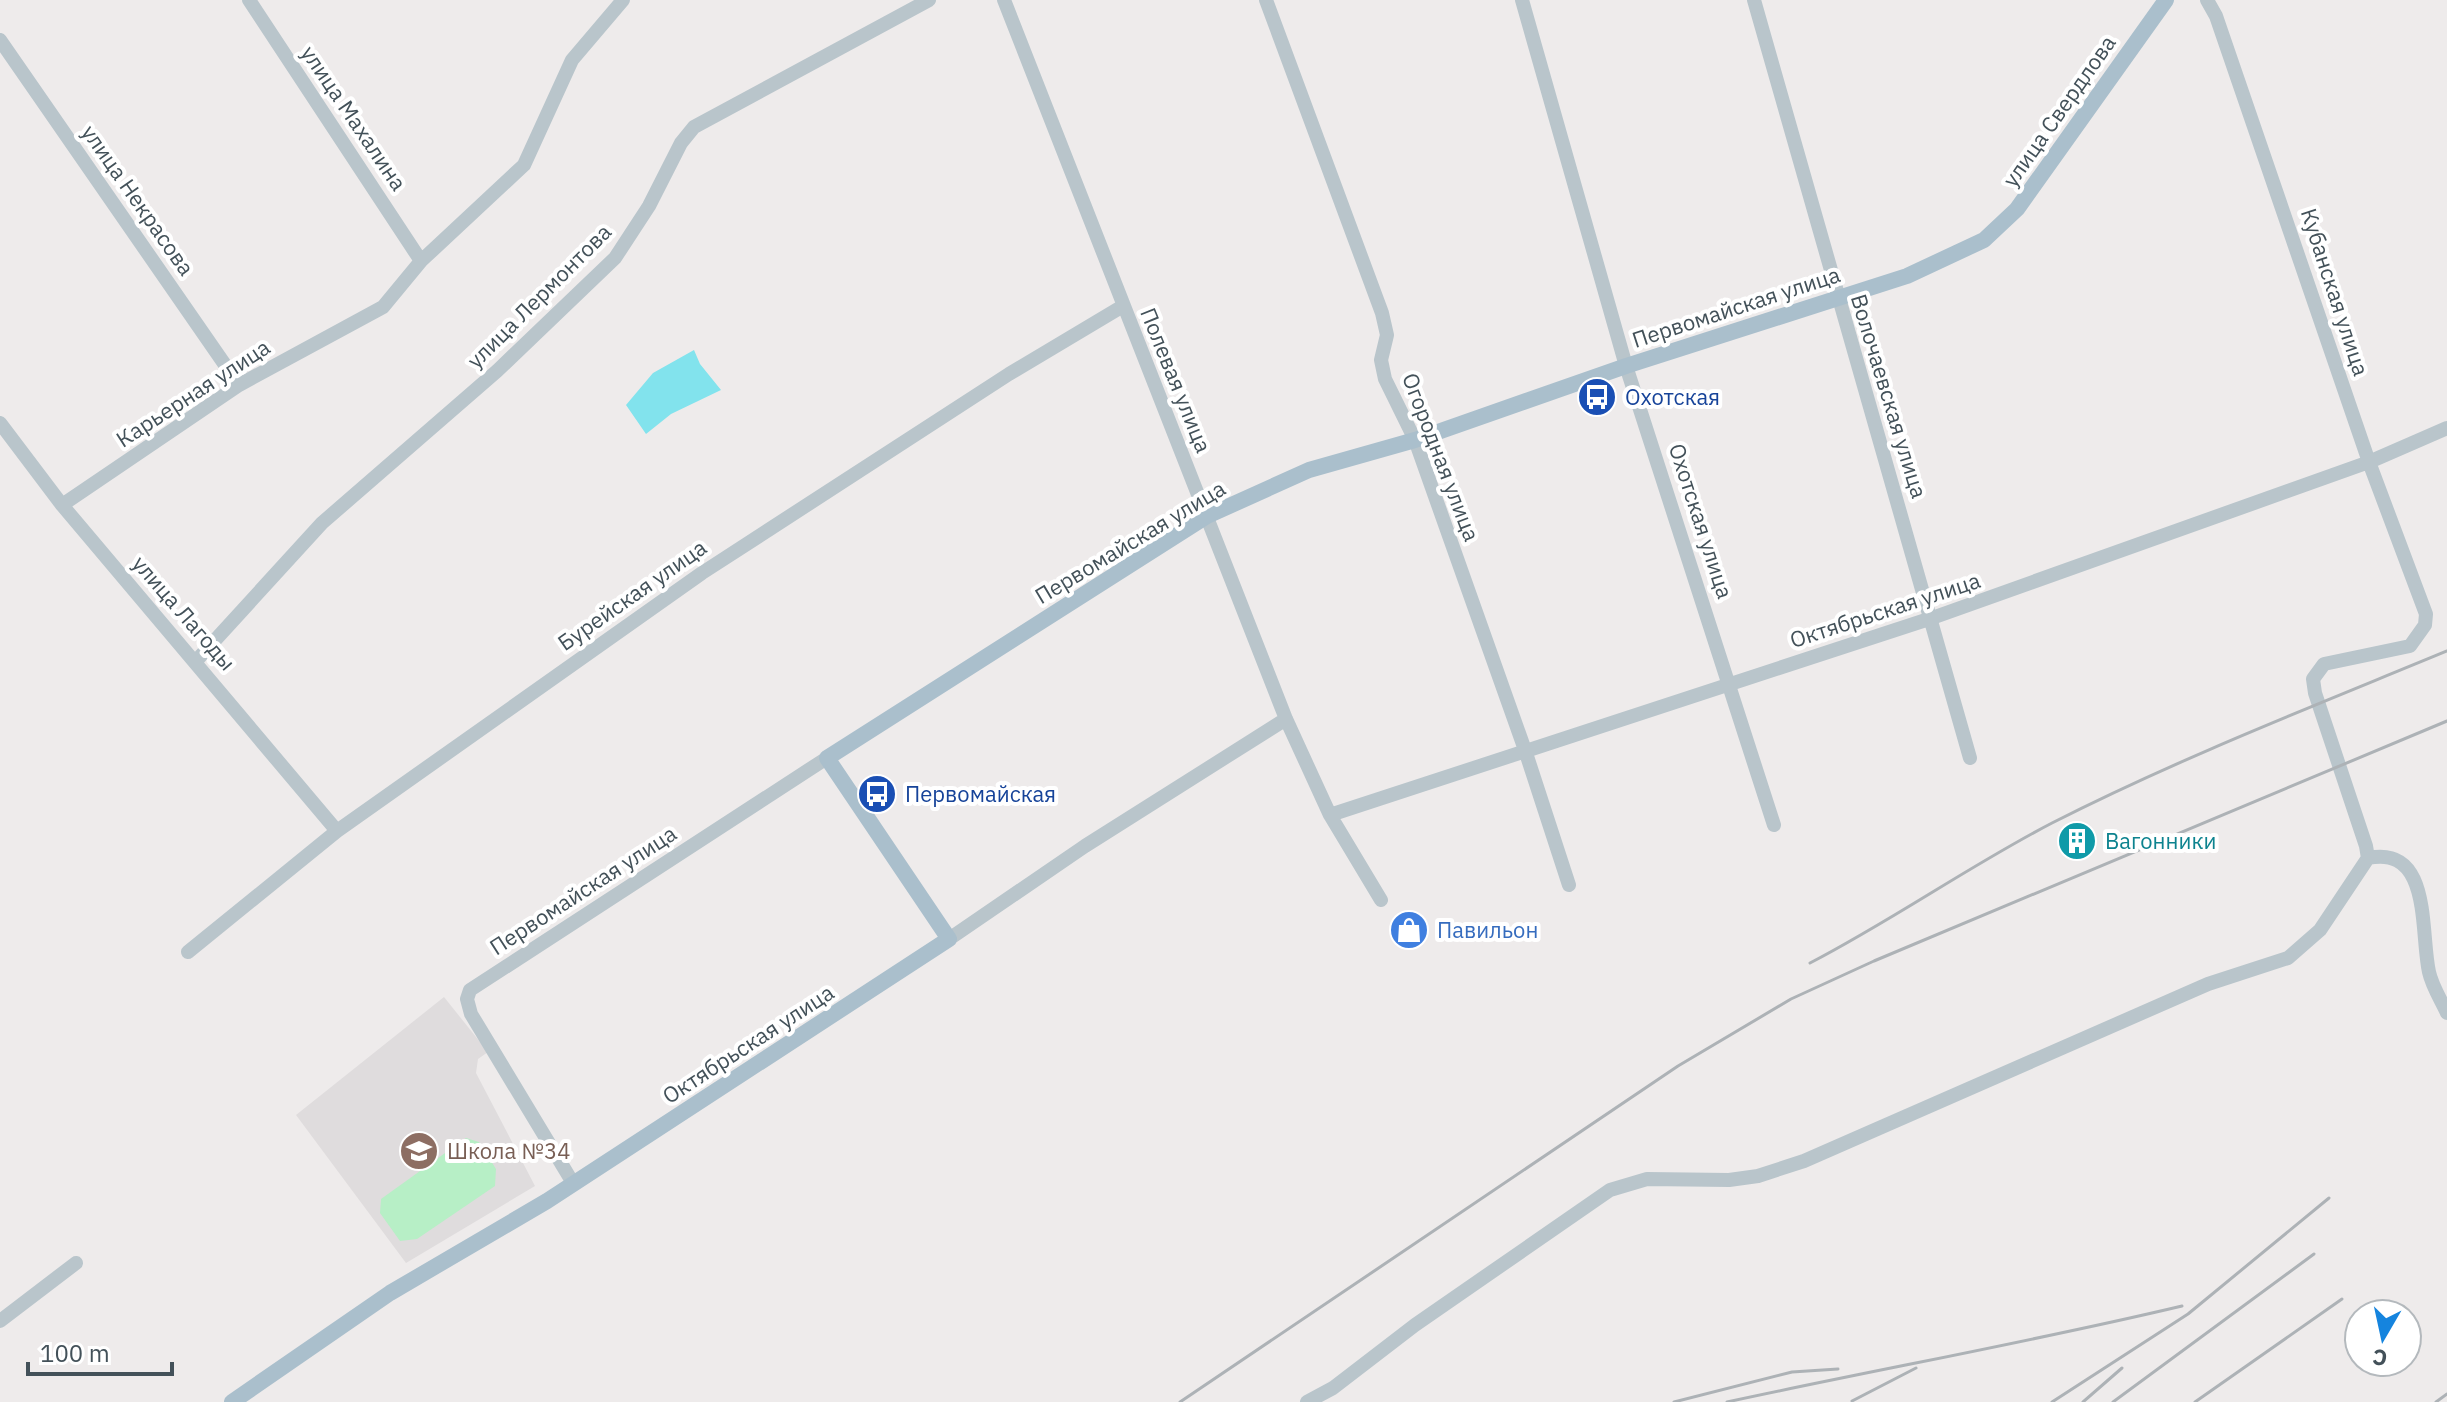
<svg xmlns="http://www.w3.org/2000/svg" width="2447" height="1402" viewBox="0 0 2447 1402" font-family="'IBM Plex Sans',sans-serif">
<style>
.education{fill:#dfdcdd}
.green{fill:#b7efc6}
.water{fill:#82e3ed}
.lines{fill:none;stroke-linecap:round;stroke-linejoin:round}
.minor{stroke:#b9c5cb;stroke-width:14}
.major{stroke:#aabfcc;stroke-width:16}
.rail{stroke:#adb2b6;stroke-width:3}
.labels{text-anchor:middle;stroke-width:8;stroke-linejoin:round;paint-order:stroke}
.street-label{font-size:22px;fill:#435159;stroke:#fff}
.transit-label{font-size:22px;fill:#164399;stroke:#fff;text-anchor:start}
.culture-label{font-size:22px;fill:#0d838f;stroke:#fff;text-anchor:start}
.shop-label{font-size:22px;fill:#366cbe;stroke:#fff;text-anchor:start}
.education-label{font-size:22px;fill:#785e54;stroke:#fff;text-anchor:start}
</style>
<rect width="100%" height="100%" fill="#eeebeb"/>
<path class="education" d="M444 997 488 1052 478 1059 476 1073 535 1186 406 1263 296 1115Z"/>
<path class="green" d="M466 1138 479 1142 496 1169 495 1186 417 1239 400 1241 380 1213 381 1199Z"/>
<path class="water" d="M694 350 700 364 721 390 671 414 646 434 626 405 653 373Z"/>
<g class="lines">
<path class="minor" d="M249 0 421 261
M1004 0 1286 719 1330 815 1381 900
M1266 0 1382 313 1387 335 1381 360 1385 379 1415 440 1525 750 1569 885
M1522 0 1626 366 1774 825
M1754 0 1970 758
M0 40 239 385
M0 423 62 505 337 831
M62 505 239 385 383 307 421 261 524 165 572 60 623 0
M196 661 322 523 497 371 615 258 649 206 681 143 694 127 929 0
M1330 815 1932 618 2369 462 2447 428
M2368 858C2432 845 2420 931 2429 972 2432 986 2441 1000 2447 1013
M949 939 1085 846 1286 719
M188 952 337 831 702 573 1009 374 1123 306
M573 1183 471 1014 467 999 470 990 827 758
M0 1321 76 1263
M1307 1402 1333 1388 1415 1325 1610 1190 1647 1179 1729 1180 1758 1176 1804 1161 2208 984 2288 958 2320 930 2368 858 2366 846 2315 693 2313 679 2324 664 2410 646 2425 625 2426 614 2369 462 2216 16 2207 0"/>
<path class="major" d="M232 1402 390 1293 547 1201 949 939 827 758 1207 516 1309 470 1415 440 1626 366 1907 276 1984 240 2017 209 2166 0"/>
<path class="rail" d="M1810 963C1893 920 1969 866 2052 823 2180 758 2314 706 2447 651
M1852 1401 1916 1368
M1180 1402 1678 1066 1791 999 1874 961 2447 721
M1674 1402 1792 1372 1838 1369
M1727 1402C1879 1369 2031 1342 2182 1306
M2052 1402 2188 1314 2329 1198
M2083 1402 2122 1368
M2113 1402 2314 1254
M2195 1402 2342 1299
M2436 1402 2447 1394"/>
</g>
<defs>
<symbol id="bus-disc" viewBox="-11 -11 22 22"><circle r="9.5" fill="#1a4fb4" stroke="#fff"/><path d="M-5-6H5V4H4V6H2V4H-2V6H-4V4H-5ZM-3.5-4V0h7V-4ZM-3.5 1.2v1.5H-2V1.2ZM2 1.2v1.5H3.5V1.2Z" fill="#fff"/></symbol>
<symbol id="building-disc" viewBox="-11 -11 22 22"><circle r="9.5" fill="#0f9aa8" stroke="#fff"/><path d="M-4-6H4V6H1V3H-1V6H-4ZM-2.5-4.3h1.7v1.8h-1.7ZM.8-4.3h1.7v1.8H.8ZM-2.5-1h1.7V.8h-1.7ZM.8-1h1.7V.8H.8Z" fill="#fff"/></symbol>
<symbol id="shop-disc" viewBox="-11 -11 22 22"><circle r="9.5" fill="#3f7fe0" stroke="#fff"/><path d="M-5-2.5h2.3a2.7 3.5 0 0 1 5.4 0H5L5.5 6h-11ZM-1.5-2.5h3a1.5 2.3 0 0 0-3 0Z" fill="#fff"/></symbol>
<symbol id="school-disc" viewBox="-11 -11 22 22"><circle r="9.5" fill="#8d6e63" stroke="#fff"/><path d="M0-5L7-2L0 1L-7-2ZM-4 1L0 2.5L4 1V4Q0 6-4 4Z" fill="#fff"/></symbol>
</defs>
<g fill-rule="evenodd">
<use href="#bus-disc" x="1575" y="375" width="44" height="44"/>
<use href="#bus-disc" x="855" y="772" width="44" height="44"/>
<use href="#building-disc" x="2055" y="819" width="44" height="44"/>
<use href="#shop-disc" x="1387" y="908" width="44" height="44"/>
<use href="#school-disc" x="397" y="1129" width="44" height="44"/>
</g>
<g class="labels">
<g class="street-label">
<text transform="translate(2059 111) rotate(-55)" y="8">улица Свердлова</text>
<text transform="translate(354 118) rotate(56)" y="8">улица Махалина</text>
<text transform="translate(138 200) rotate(55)" y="8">улица Некрасова</text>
<text transform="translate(2335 292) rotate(72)" y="8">Кубанская улица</text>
<text transform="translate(539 296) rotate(-45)" y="8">улица Лермонтова</text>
<text transform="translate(1736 307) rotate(-18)" y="8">Первомайская улица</text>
<text transform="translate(1176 380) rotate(68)" y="8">Полевая улица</text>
<text transform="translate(193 393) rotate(-33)" y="8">Карьерная улица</text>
<text transform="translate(1889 396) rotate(73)" y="8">Волочаевская улица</text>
<text transform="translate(1441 457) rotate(69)" y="8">Огородная улица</text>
<text transform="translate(1701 521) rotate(72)" y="8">Охотская улица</text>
<text transform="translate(1130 542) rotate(-31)" y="8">Первомайская улица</text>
<text transform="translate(632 595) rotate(-35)" y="8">Бурейская улица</text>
<text transform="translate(1885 610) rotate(-18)" y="8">Октябрьская улица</text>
<text transform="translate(184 613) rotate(49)" y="8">улица Лагоды</text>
<text transform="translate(583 890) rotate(-33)" y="8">Первомайская улица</text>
<text transform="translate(748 1044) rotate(-33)" y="8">Октябрьская улица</text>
</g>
<g class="transit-label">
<text x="1625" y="405">Охотская</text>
<text x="905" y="802">Первомайская</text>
</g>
<g class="culture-label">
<text x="2105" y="849">Вагонники</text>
</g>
<g class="shop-label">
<text x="1437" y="938">Павильон</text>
</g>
<g class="education-label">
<text x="447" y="1159">Школа №34</text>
</g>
</g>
<g transform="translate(2383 1338) rotate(189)"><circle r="38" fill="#ffffff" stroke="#b4b9bd" stroke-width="2"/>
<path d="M0-6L14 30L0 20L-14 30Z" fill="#1584de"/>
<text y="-12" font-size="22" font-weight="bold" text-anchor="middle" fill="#435159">С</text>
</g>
<path d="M28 1362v12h144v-12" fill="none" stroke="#435159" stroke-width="4"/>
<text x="40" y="1362" font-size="24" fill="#435159" stroke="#ffffff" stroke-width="6" paint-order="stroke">100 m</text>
</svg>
